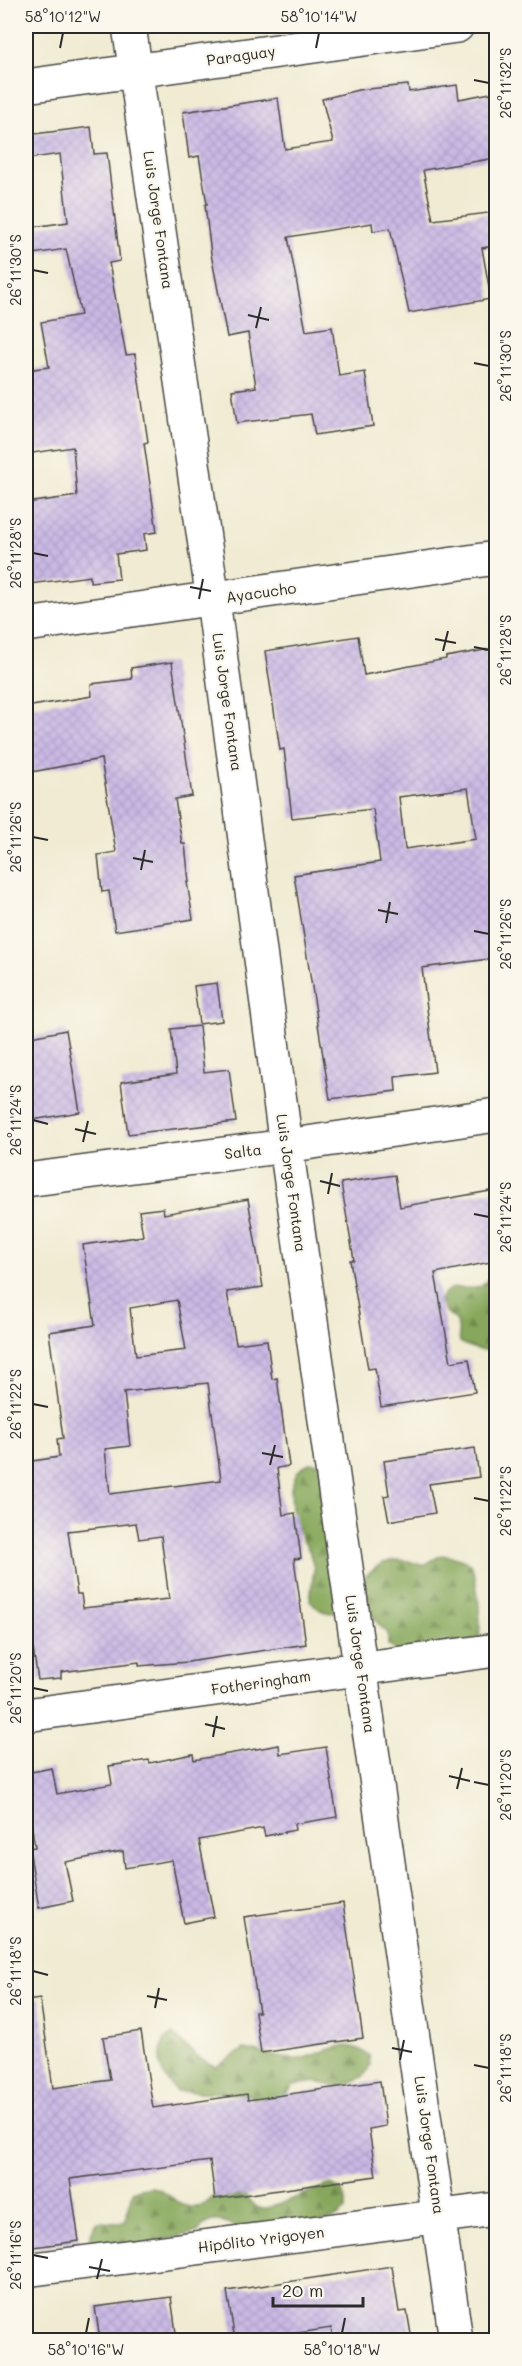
<svg xmlns="http://www.w3.org/2000/svg" width="522" height="2366" viewBox="0 0 522 2366" font-family="Mali,sans-serif">
<style>
.forest{fill:url(#forest-firs);stroke:#596a44;stroke-width:1.5}
.building{fill:url(#building-cross-hatch);fill-rule:evenodd}
.lines{fill:none;stroke-linecap:round;stroke-linejoin:round}
.minor-casing{stroke:#494844;stroke-width:36}
.minor{stroke:#fff;stroke-width:33}
.ticks{fill:none;stroke:#2b2b2b;stroke-width:2}
.labels{text-anchor:middle;stroke-width:4.5;stroke-linejoin:round;paint-order:stroke}
.street-label{font-size:15px;fill:#2b2b2b;stroke:#fbf7ec}
.neatline{fill:none;stroke:#2b2b2b;stroke-width:2}
.ticks-label{font-size:15px;text-anchor:middle;fill:#2b2b2b}
</style>
<defs>
<pattern id="forest-firs" width="22" height="20" patternUnits="userSpaceOnUse" patternTransform="scale(1.5)"><rect width="22" height="20" fill="#87a85c"/><path d="M5 1l3.5 6h-7zM16 11l3.5 6h-7z" fill="#6f894c"/></pattern>
<pattern id="building-cross-hatch" width="8" height="8" patternUnits="userSpaceOnUse" patternTransform="scale(1.5)"><rect width="8" height="8" fill="#cab9e5"/><path d="M0 0l8 8M0 8l8-8" fill="none" stroke="#ae9fc5"/></pattern>
</defs>
<rect width="100%" height="100%" fill="#fbf7ec"/>
<filter id="ink" filterUnits="userSpaceOnUse"><feTurbulence type="fractalNoise" baseFrequency=".0167" numOctaves="2"/><feDisplacementMap in="SourceGraphic" scale="12" xChannelSelector="R" yChannelSelector="G"/><feConvolveMatrix kernelMatrix="1 2 1 2 8 2 1 2 1" color-interpolation-filters="sRGB"/></filter>
<filter id="wash" filterUnits="userSpaceOnUse"><feTurbulence type="fractalNoise" baseFrequency=".008" numOctaves="4" result="noise"/><feDisplacementMap in="SourceGraphic" scale="24" xChannelSelector="R" yChannelSelector="G"/><feGaussianBlur stdDeviation="1.35" result="paint"/><feColorMatrix in="noise" values="0 0 0 0 0 0 0 0 0 0 0 0 0 0 0 0 0 1.4 0 .05"/><feComposite in="paint" operator="in"/></filter>
<g filter="url(#wash)">
<rect width="100%" height="100%" fill="#f0ebd2"/>
<path class="forest" d="M496 1262V1348C484 1353 472 1349 460 1342L457 1321 445 1311 440 1300C451 1277 470 1296 484 1284 490 1279 492 1269 496 1262Z
M309 1463 324 1464 340 1611C326 1616 318 1610 310 1600L314 1569 310 1552 302 1539 292 1513 291 1488 297 1472Z
M441 1555 454 1557 471 1563C479 1589 481 1618 479 1645L397 1652 388 1645V1633C369 1619 366 1600 364 1578 381 1559 399 1555 423 1566Z
M173 2034 197 2057 216 2067 244 2049C258 2051 286 2061 299 2059 327 2054 340 2035 369 2055L370 2066 364 2076 354 2081 339 2087 316 2082 294 2085 286 2094 275 2128 256 2101 247 2094 176 2091C158 2070 157 2066 164 2040Z
M330 2185C344 2190 347 2196 346 2210L337 2217 254 2242C240 2229 214 2207 198 2232L109 2253C94 2243 83 2239 98 2222L120 2223 125 2221 133 2192C139 2190 146 2187 151 2187 170 2190 182 2215 203 2205 210 2202 217 2192 223 2186L242 2190C246 2196 251 2206 258 2208 271 2212 313 2188 330 2185Z"/>
<g id="blocks">
<path class="building" d="M408 85 409 92 457 85 459 99 496 92V158L423 170 433 220 496 212V246L482 248 491 299 409 313 390 228 373 231 372 223 288 237 306 331 332 327 339 376 365 372 373 426 315 435 311 414 237 423 232 390 256 387 248 333 227 337 211 254 205 205 207 204 199 156 189 158 183 112 278 98 285 149 333 142 322 99 358 90Z
M91 127 94 154 107 153 120 261 109 263 126 355 135 354 148 442 144 443 157 532 144 534 146 550 116 554 119 579 90 582V576L30 584 26 546V503L77 496 73 447 26 454V370L49 367 41 322 81 315 66 249 26 255V228L68 222 60 154 26 159V135Z
M358 636 364 675 446 659V657L496 648V958L422 968 435 1072 395 1077 396 1091 330 1099 294 875 380 862 373 809 292 818 284 749 280 750 265 651ZM468 788 476 839 405 849 399 797Z
M172 662 192 796 175 799 182 844H185L189 882H187L193 919 115 931 109 891 102 892 98 855 116 852 101 759 26 773V707L92 696 91 684 132 679 131 668Z
M217 983 222 1021 199 1024 194 986Z
M199 1026 204 1072 229 1069 236 1122 128 1134 121 1082 176 1074 171 1029Z
M66 1030 80 1112 26 1121V1038Z
M395 1175 400 1207 496 1190V1261L435 1273 451 1362 469 1359 475 1392 381 1407 375 1368 368 1369 350 1260H354L341 1183Z
M248 1199 263 1287 227 1292 236 1344 267 1340 272 1379 277 1378 289 1466 277 1468 283 1515 295 1513 301 1558 294 1559 306 1644 188 1662 139 1666V1662L61 1672V1678L38 1680 31 1636H26V1462L59 1457 57 1439 63 1438 49 1332 95 1325 83 1245 143 1236 139 1211 163 1208 164 1214ZM177 1300 186 1350 136 1356 130 1308ZM208 1383 221 1480 110 1494 105 1449 130 1446 124 1392ZM136 1523 139 1539 161 1536 169 1599 83 1608 81 1594H77L68 1531Z
M475 1448 479 1477 429 1484 435 1513 389 1521 384 1496 389 1495 384 1461Z
M279 1745 280 1754 326 1747 337 1817 294 1824 295 1830 265 1836 263 1828 199 1840 214 1917 184 1923 172 1860 125 1868 123 1851 65 1862 73 1901 39 1908 29 1848 35 1847 26 1789V1773L52 1768 57 1794 112 1784 109 1766 149 1760 150 1763 193 1754 194 1760Z
M343 1903 363 2038 261 2053 255 2012H259L244 1917Z
M40 1999 53 2088 110 2080 103 2037 141 2031 153 2108 247 2094 248 2100 380 2081 386 2126 369 2129 376 2176 215 2199 210 2161 70 2179 79 2241 26 2248V2001Z
M392 2266 399 2312 407 2311 412 2340H333L331 2328 252 2340H235L227 2291Z
M171 2297 177 2340H100L95 2307Z"/>
</g>
</g>
<g filter="url(#ink)">
<use href="#blocks" fill-opacity="0" stroke="#494844" stroke-width="1.5"/>
<g class="lines">
<defs>
<path id="minor" d="M129 26 213 600 286 1146 456 2340
M26 86 457 26
M26 625 496 558
M26 1180 286 1146 496 1115
M26 1715 496 1650
M26 2270 496 2209"/>
</defs>
<use href="#minor" class="minor-casing"/>
<use href="#minor" class="minor"/>
</g>
</g>
<path class="ticks" d="M60 48 63 33M316 48 319 33M474 80 489 83M33 270 48 273M248 315 269 320M256 328 261 307M474 363 489 366M33 553 48 556M190 587 211 591M199 599 203 579M435 639 456 643M474 647 489 650M443 651 448 631M33 837 48 840M133 858 153 862M141 870 145 850M378 910 398 914M386 923 390 902M474 931 489 934M33 1120 48 1124M75 1129 96 1134M83 1142 88 1121M320 1181 340 1186M328 1194 332 1173M474 1214 489 1217M33 1404 48 1407M262 1453 283 1457M270 1465 275 1445M474 1498 489 1501M33 1688 48 1691M205 1724 225 1729M213 1737 217 1716M449 1776 470 1781M474 1782 489 1785M457 1789 462 1768M33 1971 48 1975M147 1996 167 2000M155 2008 159 1988M392 2048 412 2052M400 2060 404 2040M474 2065 489 2068M33 2255 48 2258M89 2267 110 2271M97 2279 102 2259M86 2333 89 2318M342 2333 345 2318"/>
<g class="labels">
<g class="street-label">
<text transform="translate(241 56) rotate(-8)" y="5">Paraguay</text>
<text transform="translate(158 220) rotate(82)" y="5">Luis Jorge Fontana</text>
<text transform="translate(261 593) rotate(-8)" y="5">Ayacucho</text>
<text transform="translate(227 702) rotate(82)" y="5">Luis Jorge Fontana</text>
<text transform="translate(243 1152) rotate(-7)" y="5">Salta</text>
<text transform="translate(291 1183) rotate(82)" y="5">Luis Jorge Fontana</text>
<text transform="translate(360 1664) rotate(82)" y="5">Luis Jorge Fontana</text>
<text transform="translate(261 1683) rotate(-8)" y="5">Fotheringham</text>
<text transform="translate(429 2145) rotate(82)" y="5">Luis Jorge Fontana</text>
<text transform="translate(261 2240) rotate(-7)" y="5">Hipólito Yrigoyen</text>
</g>
</g>
<rect width="522" height="2366" fill="none" stroke="#fbf7ec" stroke-width="66"/>
<path d="M273 2297v9h90v-9" fill="none" stroke="#2b2b2b" stroke-width="3"/>
<text x="282" y="2297" font-size="18" fill="#2b2b2b" stroke="#fbf7ec" stroke-width="4.5" paint-order="stroke">20 m</text>
<rect x="33" y="33" width="456" height="2300" class="neatline"/>
<g class="ticks-label">
<text x="63" y="22">58°10'12"W</text>
<text x="319" y="22">58°10'14"W</text>
<text transform="translate(506 83) rotate(-90)" y="5">26°11'32"S</text>
<text transform="translate(16 270) rotate(-90)" y="5">26°11'30"S</text>
<text transform="translate(506 366) rotate(-90)" y="5">26°11'30"S</text>
<text transform="translate(16 553) rotate(-90)" y="5">26°11'28"S</text>
<text transform="translate(506 650) rotate(-90)" y="5">26°11'28"S</text>
<text transform="translate(16 837) rotate(-90)" y="5">26°11'26"S</text>
<text transform="translate(506 934) rotate(-90)" y="5">26°11'26"S</text>
<text transform="translate(16 1120) rotate(-90)" y="5">26°11'24"S</text>
<text transform="translate(506 1217) rotate(-90)" y="5">26°11'24"S</text>
<text transform="translate(16 1404) rotate(-90)" y="5">26°11'22"S</text>
<text transform="translate(506 1501) rotate(-90)" y="5">26°11'22"S</text>
<text transform="translate(16 1688) rotate(-90)" y="5">26°11'20"S</text>
<text transform="translate(506 1785) rotate(-90)" y="5">26°11'20"S</text>
<text transform="translate(16 1971) rotate(-90)" y="5">26°11'18"S</text>
<text transform="translate(506 2068) rotate(-90)" y="5">26°11'18"S</text>
<text transform="translate(16 2255) rotate(-90)" y="5">26°11'16"S</text>
<text x="86" y="2355">58°10'16"W</text>
<text x="342" y="2355">58°10'18"W</text>
</g>
</svg>
